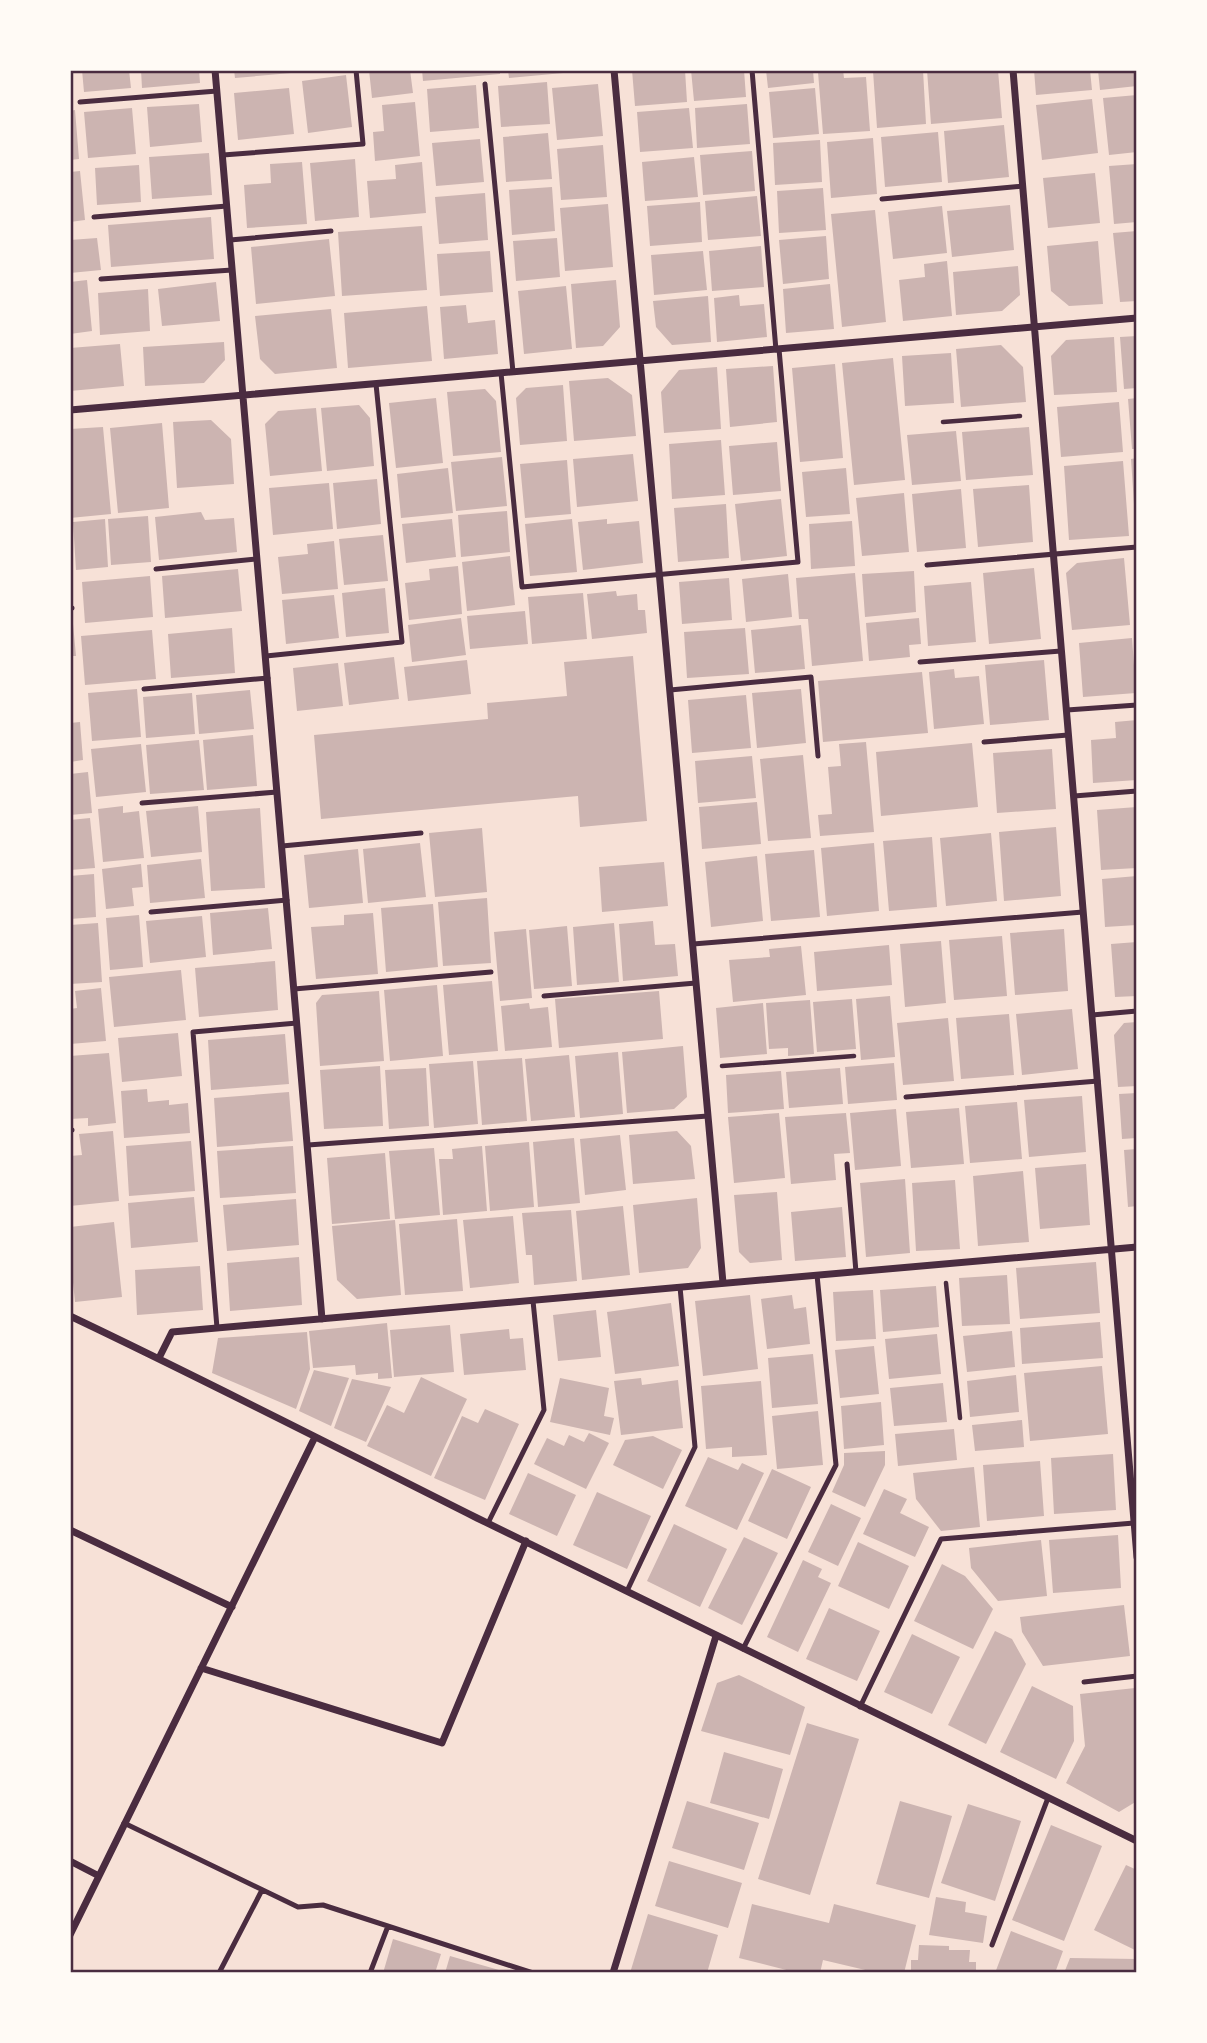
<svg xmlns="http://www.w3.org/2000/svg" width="1207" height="2043" viewBox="0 0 1207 2043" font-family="Montserrat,sans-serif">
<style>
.building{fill:#ccb4b1}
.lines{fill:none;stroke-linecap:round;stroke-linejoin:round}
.path{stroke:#4a2c40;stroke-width:4.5}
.service{stroke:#4a2c40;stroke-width:5}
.minor{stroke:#4a2c40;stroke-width:7}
.neatline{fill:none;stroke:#4a2c40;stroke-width:2.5}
</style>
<rect width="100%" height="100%" fill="#f7e1d7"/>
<path class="building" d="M82 70H129L131 88 84 92Z
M141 70H199L200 83 142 88Z
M234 70H291V73L235 78Z
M369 70H410L413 93 372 98Z
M422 70H500V74L423 81Z
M508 70H574V72L509 78Z
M632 70H685L687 102 635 106Z
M691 70H744L746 97 694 101Z
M766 70H813L814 83 768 88Z
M843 70 844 78 866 77 870 131 823 134 818 72Z
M889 70H923L926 124 877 128 873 71Z
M927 70H998L1002 118 931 124Z
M1034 70H1090L1092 90 1036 95Z
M1098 70H1137V86L1100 90Z
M346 75 352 127 308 133 302 81Z
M547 82 550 124 501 127 498 86Z
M598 84 603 136 557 140 552 88Z
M476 85 479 128 430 132 427 89Z
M289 88 294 134 238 140 234 93Z
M815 88 819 134 773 138 769 92Z
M1137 95V152L1109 155 1103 98Z
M1092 99 1098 153 1042 160 1036 105Z
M415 102 420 156 375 161 373 132 384 131 382 105Z
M199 104 202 142 150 147 147 107Z
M747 104 750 144 697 148 695 108Z
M132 108 136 154 88 158 84 112Z
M689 108 693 148 640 152 637 112Z
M75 110 79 159 70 160V111Z
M1004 125 1009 177 948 183 944 131Z
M938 132 942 182 885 187 881 137Z
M548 133 552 179 506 182 503 137Z
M873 138 877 194 831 198 827 142Z
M480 139 484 182 436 186 432 143Z
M820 140 822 182 775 185 773 143Z
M603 145 607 197 561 200 557 149Z
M752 151 755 191 703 195 700 155Z
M209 153 212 195 152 199 149 157Z
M694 157 698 197 645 201 642 162Z
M355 159 359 217 315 221 310 163Z
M302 162 307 224 247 228 244 185 271 183 270 164Z
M422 162 426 213 370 218 367 181 396 179 395 165Z
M1137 164V222L1114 224 1109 166Z
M139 165 141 202 97 205 95 168Z
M80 171 85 220 70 222V172Z
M1095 173 1100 223 1048 228 1043 178Z
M552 187 555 231 512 235 509 190Z
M823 188 826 230 779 233 777 191Z
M485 193 488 240 439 244 435 197Z
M757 196 761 236 708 240 705 201Z
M700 202 702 242 650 246 647 206Z
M608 204 613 267 565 271 560 208Z
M1010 205 1014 250 952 257 947 211Z
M942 206 947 253 893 259 888 212Z
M875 210 886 322 842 327 831 214Z
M211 217 214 259 111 267 108 225Z
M422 226 427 290 342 296 338 232Z
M1137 231V301L1120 302 1113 233Z
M826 236 829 279 783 284 779 240Z
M97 238 101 270 70 273V240Z
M557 238 560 277 516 281 513 241Z
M329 239 335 296 256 304 251 247Z
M1098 241 1103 304 1069 306 1051 291 1047 246Z
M761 246 764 287 712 291 709 251Z
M490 251 493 292 440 296 437 254Z
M703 251 707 290 654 295 651 255Z
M947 261 952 316 903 321 899 280 925 277 924 264Z
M1018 266 1020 295 1002 311 956 315 953 272Z
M87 280 92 331 70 334V282Z
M616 280 620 327 603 346 576 348 571 284Z
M216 282 220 321 162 326 158 289Z
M830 284 834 329 786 333 783 289Z
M566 286 572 349 524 354 518 291Z
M148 289 150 331 100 335 98 293Z
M739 295 740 306 764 304 767 337 717 342 714 298Z
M708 296 711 342 672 345 656 327 653 301Z
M466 305 468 323 495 320 498 354 444 359 440 307Z
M427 306 432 361 348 368 344 313Z
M331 309 337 368 275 374 260 359 255 316Z
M1137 336V388L1124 389 1120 337Z
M1114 337 1117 392 1054 395 1051 356 1066 340Z
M224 342 225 360 204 383 145 386 143 347Z
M120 344 124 386 70 391V348Z
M1001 345 1023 367 1026 402 961 407 956 349Z
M951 353 954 403 905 406 902 356Z
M893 358 905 480 854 485 842 363Z
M835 364 843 458 800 462 792 368Z
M773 366 777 422 730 427 726 369Z
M717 367 721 429 664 433 661 392 679 370Z
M608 378 632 395 636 436 574 441 569 381Z
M563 385 567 441 520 445 516 398 526 388Z
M485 389 496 401 501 452 453 456 447 392Z
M436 398 443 463 396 468 389 403Z
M1137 398V449H1132L1128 399Z
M1119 402 1123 452 1061 457 1057 407Z
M359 405 370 418 374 466 327 471 321 408Z
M316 408 322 471 270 476 265 424 278 411Z
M211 420 231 439 234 484 177 488 173 422Z
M162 423 169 508 118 513 110 428Z
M103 427 111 514 70 518V429Z
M1029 427 1033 475 966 480 962 432Z
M956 431 961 481 912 485 907 435Z
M721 440 725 495 672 499 669 444Z
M777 442 781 491 733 495 729 446Z
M633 454 638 501 577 507 573 459Z
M502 457 507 506 456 511 451 462Z
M1137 458V519H1135L1131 459Z
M567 460 571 514 525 518 520 464Z
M1123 461 1129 536 1069 540 1064 466Z
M448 468 453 513 401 518 397 474Z
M846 468 850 514 806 517 802 472Z
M377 479 381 524 337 529 333 483Z
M329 483 333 529 273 535 269 488Z
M1029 485 1033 542 978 547 973 489Z
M961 489 966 548 917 552 912 494Z
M904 493 909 552 862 556 856 498Z
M781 499 787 556 741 561 735 504Z
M726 504 729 558 678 562 674 508Z
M507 511 510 552 461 557 458 515Z
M201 512 205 520 234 518 237 552 159 560 155 517Z
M148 516 151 562 111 565 108 519Z
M105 519 108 567 76 570 73 522Z
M452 519 456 557 406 563 402 524Z
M572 519 577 572 530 576 525 524Z
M607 519V524L639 521 643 563 583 570 578 522Z
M852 521 855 566 811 569 809 524Z
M383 535 388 581 344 585 339 539Z
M334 541 338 589 282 594 278 557 308 554 307 544Z
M510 556 515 605 467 611 462 562Z
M1124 558 1130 625 1072 630 1066 573 1077 563Z
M458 566 462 614 409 620 405 583 430 580 429 569Z
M1034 568 1041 639 989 644 983 573Z
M238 569 242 611 165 618 162 576Z
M914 571 916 612 865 617 862 574Z
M855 573 863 661 812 666 808 619H799L796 578Z
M788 574 792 617 746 622 742 579Z
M150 576 153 617 85 623 82 582Z
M729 578 732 620 682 624 679 582Z
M971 582 976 642 928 646 924 586Z
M385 588 389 633 346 637 342 593Z
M616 591 617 596 637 594 638 610H645L647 633 592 639 587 594Z
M583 593 587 639 532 644 528 597Z
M334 595 339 638 286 644 282 600Z
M525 611 528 644 470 649 467 616Z
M70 613H72L76 656H70Z
M461 618 466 655 412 662 408 625Z
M919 618 921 644 909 645 910 657 869 661 866 623Z
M801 625 805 669 755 673 751 630Z
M232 628 235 673 171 678 168 634Z
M745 628 749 674 687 678 684 632Z
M152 630 156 679 85 685 81 636Z
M1132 638 1136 693 1083 697 1079 643Z
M633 656 647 821 580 827 578 796 321 819 314 735 488 719 487 703 567 696 564 662Z
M394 657 399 699 349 705 344 663Z
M467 660 471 694 408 701 404 667Z
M1044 660 1049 720 990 725 985 665Z
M338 663 343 706 297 711 293 668Z
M954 669 955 678 979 676 984 724 934 729 929 672Z
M922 672 928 733 823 742 818 681Z
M137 689 141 737 92 741 88 693Z
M801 689 806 743 757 748 752 693Z
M250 690 254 729 199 734 196 695Z
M192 693 195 734 146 738 143 697Z
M746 695 751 748 692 753 688 700Z
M1137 720V780L1093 783 1091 740 1116 738 1115 722Z
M80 722 83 760 70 762V723Z
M253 735 257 786 207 790 203 740Z
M199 740 204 790 150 794 146 745Z
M866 742 874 832 820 836 818 815 832 814 828 767 841 766 839 744Z
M972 743 978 807 881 816 876 752Z
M141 744 146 792 96 797 91 749Z
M1052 749 1056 809 997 813 993 753Z
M803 755 811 838 768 841 760 759Z
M752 756 756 798 698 803 695 761Z
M88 772 92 813 70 815V774Z
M757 802 761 844 702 849 699 807Z
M123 806V813L139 811 144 858 103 862 98 809Z
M198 806 202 852 151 857 146 811Z
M1137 807V868L1101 870 1097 810Z
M260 808 265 888 211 891 206 812Z
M90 818 95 868 70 870V820Z
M1056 827 1061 896 1004 901 999 832Z
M482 828 487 892 435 897 429 833Z
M991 833 997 901 946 906 940 838Z
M932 837 937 907 889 911 883 841Z
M420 843 426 897 368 903 363 849Z
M874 843 879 911 827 916 821 848Z
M358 849 363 903 309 908 304 855Z
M814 850 820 917 771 921 765 854Z
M757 856 763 921 711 927 705 862Z
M201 859 205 898 150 903 147 865Z
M664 862 668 906 602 912 599 867Z
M141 864 143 887 132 888 134 906 106 909 102 869Z
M94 874 96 917 70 919V876Z
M1137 876V925L1105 927 1102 879Z
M487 898 491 963 443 966 438 902Z
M433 904 438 967 386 972 381 908Z
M268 908 272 949 213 955 210 913Z
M373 913 378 974 316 979 311 927 344 925V915Z
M139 915 143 967 110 970 106 918Z
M202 916 206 957 150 963 146 921Z
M653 921 655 945 675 944 678 976 623 981 619 924Z
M98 923 102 982 70 984V925Z
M614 923 619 982 577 985 573 927Z
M567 926 572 986 534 989 529 930Z
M526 929 532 998 500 1001 494 932Z
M1064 929 1068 991 1015 995 1010 933Z
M1002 936 1007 996 954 1000 949 940Z
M941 941 946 1003 905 1007 900 944Z
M1137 942V996L1115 997 1111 944Z
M889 945 892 985 817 991 814 952Z
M801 946 806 995 733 1002 729 960 770 957 769 949Z
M275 961 278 1010 199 1017 195 968Z
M181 970 186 1020 114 1027 109 977Z
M492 981 498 1051 449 1055 443 985Z
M437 985 443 1056 390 1061 384 990Z
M101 988 106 1041 70 1044V1009L77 1008 75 991Z
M379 991 384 1061 320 1066 316 1003 322 995Z
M659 991 663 1039 559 1048 555 999Z
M890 996 895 1057 861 1060 856 999Z
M852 999 856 1049 817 1052 813 1002Z
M810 1000 814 1054 788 1056V1048L769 1049 766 1003Z
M529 1003 530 1009 548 1007 552 1047 505 1051 501 1006Z
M763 1003 767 1054 720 1058 716 1008Z
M1072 1009 1078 1069 1022 1075 1016 1014Z
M1009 1014 1014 1075 961 1079 956 1018Z
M948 1018 954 1081 903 1085 897 1023Z
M1137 1022V1086L1118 1087 1114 1035 1124 1023Z
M178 1033 182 1076 122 1082 118 1038Z
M285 1034 289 1084 211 1090 208 1040Z
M683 1046 687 1097 674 1109 627 1113 622 1052Z
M618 1052 623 1114 580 1118 575 1056Z
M109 1053 116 1123 88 1126V1118L70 1119V1056Z
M569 1055 575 1117 531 1121 525 1059Z
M522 1058 527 1121 482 1125 477 1061Z
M473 1061 478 1124 434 1128 429 1064Z
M894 1063 897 1100 848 1104 845 1067Z
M380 1066 383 1126 324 1129 320 1070Z
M426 1068 429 1126 389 1129 385 1070Z
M840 1068 843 1104 789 1108 786 1072Z
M781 1071 784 1109 728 1113 726 1075Z
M147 1089 148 1102 169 1100V1105L188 1103 190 1133 124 1138 121 1091Z
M289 1092 293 1141 217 1147 214 1098Z
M1137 1093V1138L1122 1139 1119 1094Z
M1082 1096 1086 1152 1029 1157 1024 1100Z
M1017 1102 1022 1159 970 1163 965 1106Z
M959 1108 964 1164 911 1168 906 1112Z
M896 1109 901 1166 855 1170 850 1113Z
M779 1113 785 1178 734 1183 728 1117Z
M846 1113 850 1153 834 1154 836 1180 791 1184 785 1117Z
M113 1131 119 1201 70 1206V1156L82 1155 79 1134Z
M677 1131 691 1146 695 1179 633 1184 629 1135Z
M620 1135 626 1190 585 1195 580 1139Z
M574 1138 580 1203 538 1207 533 1142Z
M191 1141 195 1191 129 1196 126 1146Z
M529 1142 534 1207 490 1211 485 1146Z
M293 1146 296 1193 220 1198 217 1151Z
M482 1146 487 1211 443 1215 439 1159H453L452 1149Z
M434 1148 440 1215 395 1219 389 1151Z
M1137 1149V1206L1128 1207 1124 1150Z
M385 1153 390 1219 332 1224 327 1158Z
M1086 1164 1090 1225 1040 1229 1035 1168Z
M1023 1171 1029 1242 978 1246 973 1176Z
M905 1179 910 1253 866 1257 860 1183Z
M955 1180 960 1249 916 1251 912 1183Z
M777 1192 782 1260 750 1263 739 1252 734 1195Z
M194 1197 198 1242 131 1248 128 1203Z
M697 1198 701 1248 688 1268 639 1273 633 1205Z
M296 1199 299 1245 227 1251 223 1205Z
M623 1206 630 1275 582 1280 576 1211Z
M842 1207 846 1257 795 1261 791 1212Z
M571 1210 577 1281 534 1285 532 1255H526L522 1213Z
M513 1216 519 1283 470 1288 463 1220Z
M457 1219 463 1291 405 1295 399 1224Z
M395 1220 401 1295 357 1299 337 1280 332 1226Z
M114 1222 122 1297 75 1302 70 1253V1227Z
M299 1257 302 1305 230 1311 227 1263Z
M1096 1262 1100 1313 1020 1319 1016 1268Z
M200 1266 203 1310 137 1315 135 1270Z
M1007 1275 1010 1324 962 1326 959 1278Z
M936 1286 939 1327 883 1332 880 1290Z
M873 1290 876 1339 836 1341 833 1292Z
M750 1295 758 1369 703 1376 695 1301Z
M792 1295 794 1309 806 1307 810 1344 767 1349 761 1299Z
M671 1303 679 1366 615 1374 607 1312Z
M596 1310 601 1357 558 1361 553 1315Z
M1100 1322 1103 1358 1022 1364 1020 1328Z
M387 1323 392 1378 378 1379V1373L356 1375 355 1365 313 1368 309 1331Z
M450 1325 454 1372 394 1377 390 1330Z
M509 1329 510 1339 523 1338 526 1370 464 1375 460 1334Z
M1012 1331 1015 1367 967 1372 963 1336Z
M307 1332 310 1369 296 1409 212 1373 218 1338Z
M937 1334 941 1374 889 1379 885 1339Z
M874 1346 879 1394 840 1398 835 1350Z
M813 1354 818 1404 772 1408 768 1358Z
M1102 1366 1108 1434 1030 1441 1024 1373Z
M314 1370 349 1378 331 1426 299 1411Z
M1016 1375 1019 1412 970 1417 967 1381Z
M421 1377 467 1399 431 1476 367 1446 387 1405 404 1413Z
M560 1378 609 1388 604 1416 614 1418 610 1435 550 1422Z
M641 1378 642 1385 678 1380 683 1428 621 1435 614 1381Z
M352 1379 391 1387 366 1442 334 1428Z
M761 1381 767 1455 732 1457V1447L706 1449 701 1386Z
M943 1383 947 1422 894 1426 890 1388Z
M881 1402 884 1445 844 1449 841 1406Z
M485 1409 519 1424 485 1500 434 1478 462 1416 478 1423Z
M818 1411 823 1465 777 1469 772 1416Z
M1022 1420 1024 1447 975 1451 972 1425Z
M954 1429 957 1460 898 1466 895 1434Z
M589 1433 609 1443 586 1489 534 1464 547 1438 564 1446 569 1435 584 1442Z
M653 1436 682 1450 663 1489 613 1465 625 1440Z
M885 1451V1465L865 1507 832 1492 844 1465V1453Z
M1113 1454 1116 1510 1054 1514 1051 1458Z
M708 1457 738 1470 742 1463 764 1473 737 1530 685 1506Z
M1040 1461 1044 1516 987 1521 983 1465Z
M974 1467 980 1527 941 1531 916 1499 913 1473Z
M772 1469 811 1487 787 1539 748 1521Z
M528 1473 576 1495 557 1536 509 1514Z
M884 1489 907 1499 900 1513 929 1527 915 1557 863 1534Z
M597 1492 651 1516 627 1569 573 1545Z
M831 1504 861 1518 838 1566 808 1552Z
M674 1524 727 1549 700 1607 647 1581Z
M1118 1535 1121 1588 1053 1593 1049 1540Z
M744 1537 778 1553 742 1625 708 1608Z
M1041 1540 1047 1596 998 1601 971 1568 969 1548Z
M858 1542 909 1566 889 1609 838 1586Z
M803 1560 822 1569 818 1577 831 1583 798 1652 767 1637Z
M942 1564 965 1576 993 1609 973 1649 914 1621Z
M1124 1605 1130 1656 1043 1666 1022 1632 1020 1617Z
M829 1608 880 1631 857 1681 806 1659Z
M995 1631 1012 1639 1026 1664 986 1744 948 1725Z
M912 1634 960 1657 932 1714 884 1692Z
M739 1675 805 1707 790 1755 701 1731 717 1683Z
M1032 1686 1073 1706 1074 1741 1056 1779 1000 1752Z
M1135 1688 1137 1709V1801L1119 1812 1066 1783 1085 1746 1080 1694Z
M807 1723 859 1739 810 1895 758 1879Z
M724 1752 783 1769 769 1819 710 1803Z
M687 1801 759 1823 744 1870 672 1848Z
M900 1801 952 1816 929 1898 876 1884Z
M968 1804 1021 1821 995 1901 941 1883Z
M1051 1825 1102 1846 1064 1941 1012 1920Z
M669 1861 742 1883 728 1928 655 1906Z
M1126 1865 1137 1870V1951L1094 1930Z
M936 1897 966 1902 965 1912 987 1916 983 1943 929 1935Z
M752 1904 829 1923 834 1904 916 1925 904 1973H878L823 1960 820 1973H798L739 1958Z
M648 1914 718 1935 707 1973H630Z
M1011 1931 1063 1951 1055 1973H995Z
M393 1939 441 1954 435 1973H383Z
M919 1945 949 1946V1950H970L969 1962H976V1973H911V1960H918Z
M450 1956 506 1972V1973H445Z
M1070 1958 1137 1959V1973H1064Z"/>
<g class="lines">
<path class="path" d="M943 422 1020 416
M722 1066 854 1056
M946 1283 960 1418"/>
<path class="service" d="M752 70 776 350
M485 84 513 372
M80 102 217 91
M223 155 363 144 356 70
M882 199 1023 186
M94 217 227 206
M230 240 331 231
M101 279 232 270
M501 373 522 587 798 562 779 349
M927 565 1137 547
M156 569 257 559
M70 608H72
M266 656 402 642 376 384
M920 662 1061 651
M144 689 268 678
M670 690 811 677 818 756
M1067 710 1137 705
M984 742 1068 735
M1074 796 1137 791
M142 803 277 792
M282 846 421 833
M151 912 287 900
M693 944 1083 912
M294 989 491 972
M544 996 696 983
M1092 1015 1137 1011
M906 1097 1098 1081
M70 1130H72
M308 1145 708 1116
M847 1164 856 1272
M217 1328 193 1032 297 1023
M488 1523 544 1410 533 1301
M627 1591 695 1447 680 1287
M743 1649 836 1465 817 1275
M1084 1682 1137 1676
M860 1707 941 1539 1134 1523
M124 1823 298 1907 323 1905 533 1973
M992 1945 1048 1798
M219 1973 262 1890
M370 1973 388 1926"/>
<path class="minor" d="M215 70 322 1319
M614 70 723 1283
M1013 70 1137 1557
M70 410 1137 318
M70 1316C207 1381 341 1450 477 1518 697 1627 917 1734 1137 1841
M159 1358 172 1332 1137 1247
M70 1530 232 1607
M201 1668 442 1743 526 1541
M70 1861 99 1876
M70 1935 315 1437
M613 1973 716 1636"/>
</g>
<rect width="1207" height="2043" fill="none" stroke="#fffaf5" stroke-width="144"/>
<rect x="72" y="72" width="1063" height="1899" class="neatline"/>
</svg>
